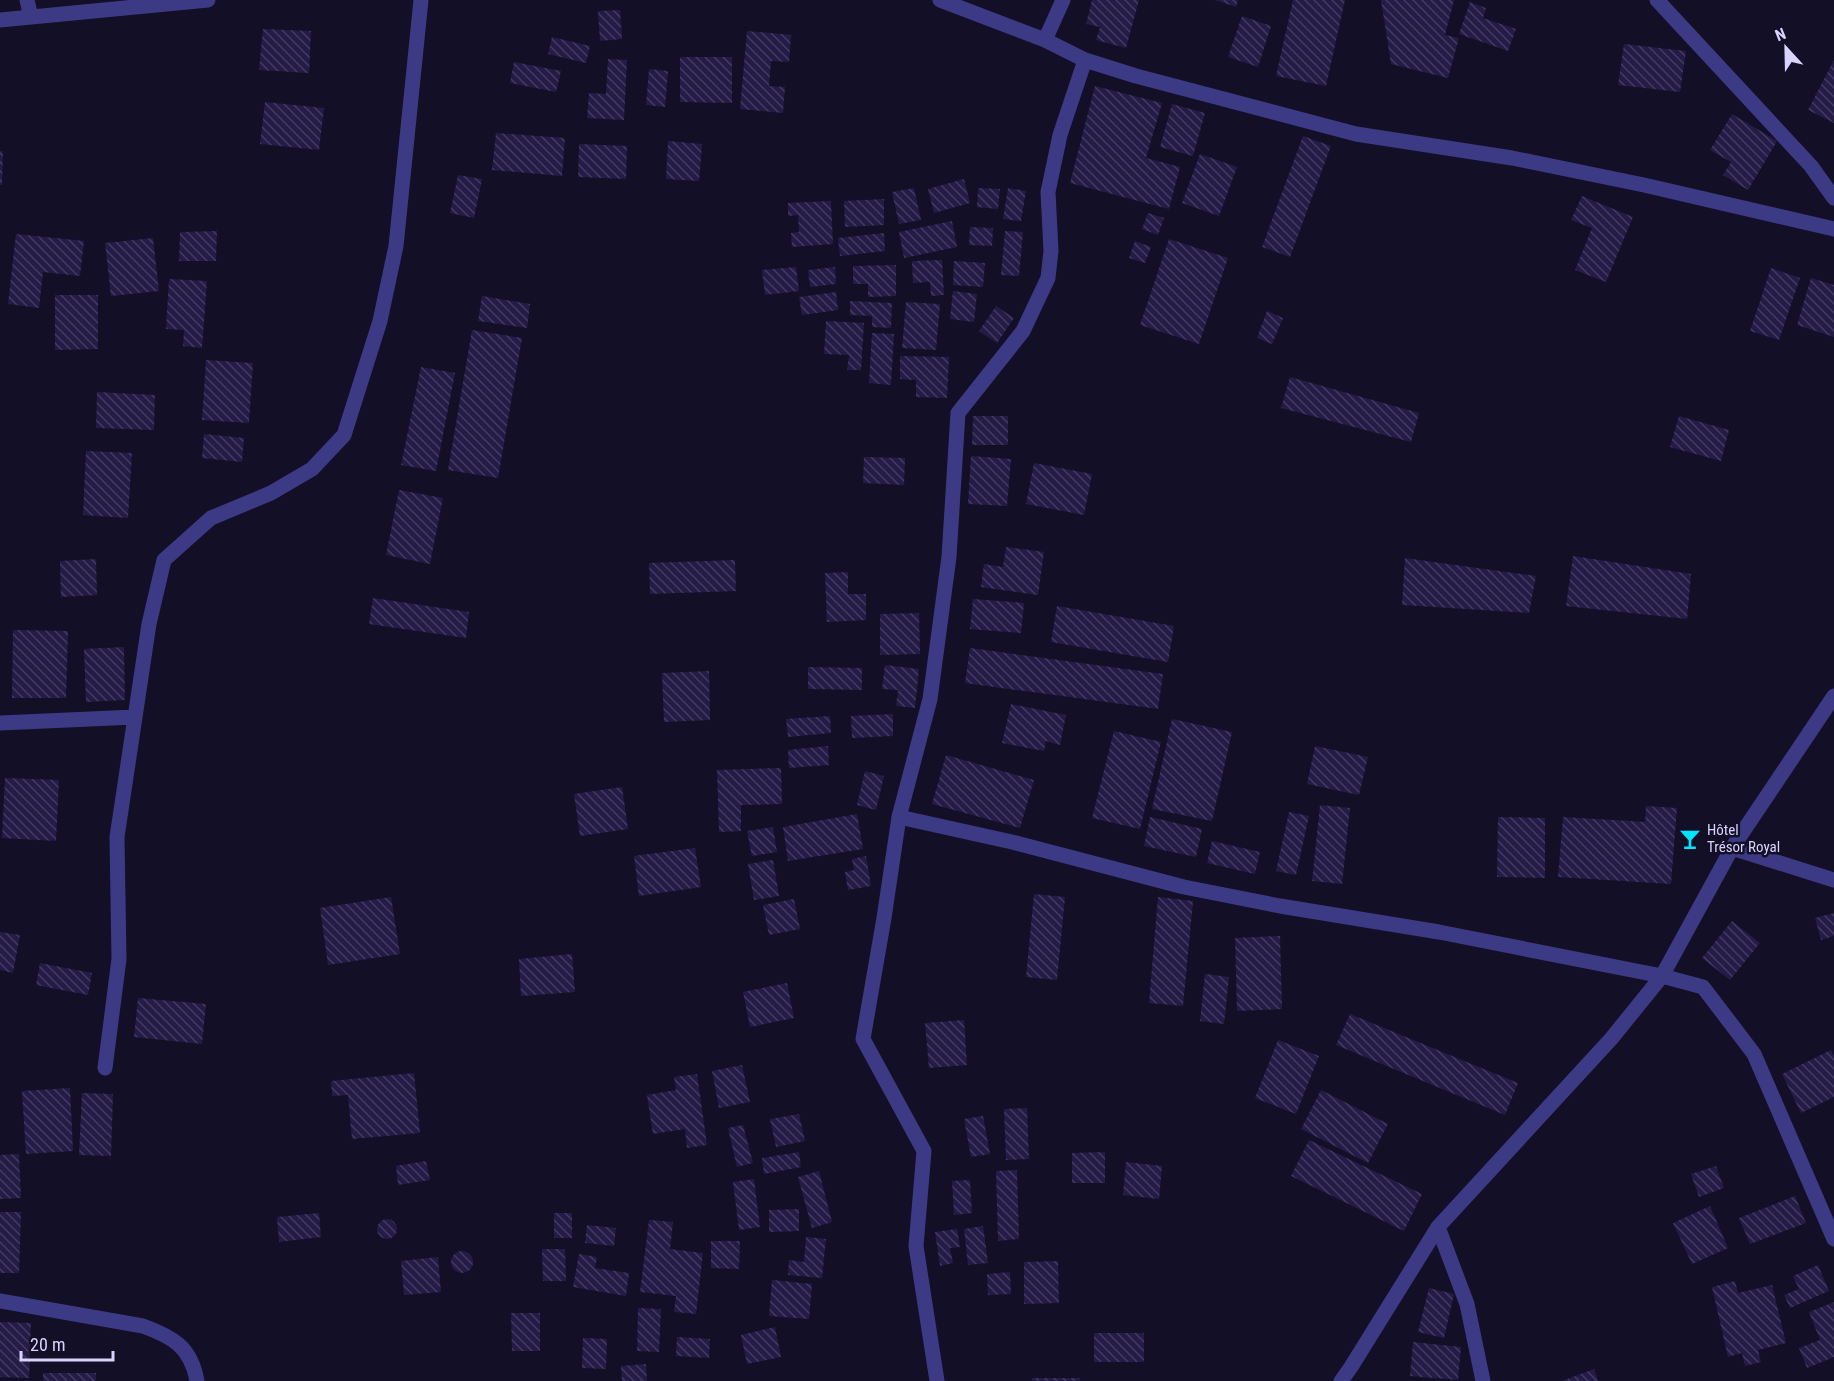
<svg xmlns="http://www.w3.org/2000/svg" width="1834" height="1381" viewBox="0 0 1834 1381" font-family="'Roboto Condensed',sans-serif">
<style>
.building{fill:url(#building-back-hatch)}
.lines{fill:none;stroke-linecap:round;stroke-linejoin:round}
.minor{stroke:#3d3a85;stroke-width:15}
.labels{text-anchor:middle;stroke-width:5;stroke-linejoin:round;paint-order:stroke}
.poi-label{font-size:15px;fill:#d9d4ff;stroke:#130f26;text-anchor:start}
</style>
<defs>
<pattern id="building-back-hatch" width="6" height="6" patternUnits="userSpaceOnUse" patternTransform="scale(1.5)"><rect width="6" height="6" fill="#241b47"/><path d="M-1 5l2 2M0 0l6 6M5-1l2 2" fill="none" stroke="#433b63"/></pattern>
</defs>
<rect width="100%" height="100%" fill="#130f26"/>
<path class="building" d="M1092 0H1139L1126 48 1096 40 1100 27 1086 24Z
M1215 0H1238L1236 7Z
M1293 0H1345L1326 86 1276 76Z
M1381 0H1454L1445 35 1459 38 1448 78 1391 64Z
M1470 2 1486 8 1483 18 1516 29 1508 51 1459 34Z
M620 10 622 39 600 41 598 11Z
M1242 16 1271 26 1258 67 1228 57Z
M263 29 311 31 309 73 259 70Z
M747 31 791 35 789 62 771 61 769 86 785 87 783 113 740 109Z
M552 37 590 46 586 63 548 54Z
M1624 44 1686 51 1680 92 1618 85Z
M680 57H732V103L680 102Z
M608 59 627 60 624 120 587 118 589 93 606 94Z
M1834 60V123L1808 110Z
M514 62 561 71 556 92 510 83Z
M649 69 668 71 665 107 646 105Z
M1095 86 1162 103 1146 158 1180 167 1169 209 1070 183Z
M265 102 324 108 319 150 260 144Z
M1172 104 1205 113 1193 156 1160 147Z
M1732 114 1777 141 1748 190 1723 175 1731 162 1710 150Z
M496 133 565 138 562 176 492 170Z
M1303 136 1331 146 1290 257 1262 247Z
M668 141 702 144 699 181 666 179Z
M579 144 627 146 626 179 578 177Z
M0 151H3L2 185H0Z
M1200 154 1237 167 1219 216 1182 203Z
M458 175 482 179 474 218 450 213Z
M964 179 970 203 934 213 928 189Z
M914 188 921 220 899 224 892 192Z
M978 188 1000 189 998 209 977 207Z
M1008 188 1026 191 1021 221 1003 219Z
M1582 196 1633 217 1606 282 1575 270 1592 228 1571 220Z
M884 199V225L845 227 844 201Z
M831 201 833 244 792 247 791 233 799 232 798 215 788 216V203Z
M1148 213 1164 218 1158 235 1142 229Z
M952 221 957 247 904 258 899 232Z
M970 227 993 228 992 246 969 245Z
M217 231 216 261H179L180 232Z
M1005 231 1023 232 1019 276 1001 275Z
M884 233 885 251 840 256 838 238Z
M16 234 84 241 80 276 43 272 39 308 8 304Z
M153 238 159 291 111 296 105 243Z
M1169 239 1228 258 1199 344 1140 325Z
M1135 241 1151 247 1145 263 1129 258Z
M942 260 944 295 931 296 930 282 913 283 912 261Z
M954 261 985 263 983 287 953 285Z
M896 265V296L868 297V284H853V266Z
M796 267 799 291 765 295 762 270Z
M835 267 836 284 810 287 808 270Z
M1771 268 1800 278 1779 340 1750 331Z
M1811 278 1834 285V337L1797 325Z
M169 279 207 281 202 348 183 346 184 330 166 329Z
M953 291 977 294 974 322 950 319Z
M836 292 838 310 802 315 799 297Z
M55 295H98V349L55 350Z
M482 296 530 304 527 328 478 321Z
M850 301 892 303 891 328 872 327V316L850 315Z
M906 302 940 304 936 350 902 348Z
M996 306 1014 318 997 343 979 331Z
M1267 311 1283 318 1272 344 1257 338Z
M826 321 864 323 861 370H847L849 355 824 354Z
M472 330 522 338 498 478 448 470Z
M872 333 894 334 891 385 869 383Z
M900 356 949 357 947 398 916 397V380L900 379Z
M206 360 253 363 249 423 202 420Z
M421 367 455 373 436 471 401 465Z
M1290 377 1419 413 1411 442 1281 408Z
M97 392 155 395 154 430 96 428Z
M973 416H1008V445H972Z
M1679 416 1729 430 1721 461 1670 447Z
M204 434 244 438 242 462 202 458Z
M86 451 132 453 128 518 83 515Z
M971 456 1011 459 1007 506 968 504Z
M864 457 905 458 904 485 863 483Z
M1034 463 1092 474 1084 515 1026 504Z
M399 490 443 498 430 564 386 555Z
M1006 547 1044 552 1038 595 981 587 984 564 1003 567Z
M1573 556 1691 574 1687 619 1566 606Z
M1405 558 1536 576 1529 613 1402 605Z
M96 559 97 595 61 597 60 561Z
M735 560 736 591 650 594 649 563Z
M848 572V594H866V620L827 622 825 573Z
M373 598 469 612 466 638 369 624Z
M973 599 1024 603 1021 633 970 629Z
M1057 606 1174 626 1168 662 1051 642Z
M919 613 920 654 880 655V614Z
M13 630 68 631 66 698H12Z
M124 647 125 700 86 702 84 649Z
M970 648 1163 674 1158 709 965 683Z
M885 665 919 669 915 708 896 706 898 690 882 689Z
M808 667 862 668V690L808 689Z
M709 671 710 720 664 722 662 673Z
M1011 704 1066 715 1060 745 1046 741 1044 751 1002 743Z
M893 714V736L852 738 851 716Z
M830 716 831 733 788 737 786 719Z
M1172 719 1232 732 1212 821 1152 809Z
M1114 731 1161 742 1140 829 1092 818Z
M828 746 829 765 789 768 788 750Z
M1315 746 1368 757 1359 795 1307 784Z
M946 755 1034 780 1020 828 932 804Z
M781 768 782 804 741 805V831L719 832 717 770Z
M865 771 884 776 876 810 857 805Z
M5 778 59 780 56 841 2 838Z
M622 787 628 829 580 836 574 794Z
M1320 805 1350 808 1342 884 1312 881Z
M1646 806 1677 808 1671 884 1558 877 1563 817 1645 822Z
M1289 812 1309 816 1296 875 1276 871Z
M857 814 863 849 788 861 783 827Z
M1150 817 1202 829 1196 857 1144 846Z
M1498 817 1545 818V878L1497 877Z
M773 827 777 852 752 856 747 831Z
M1212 841 1260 852 1255 874 1207 863Z
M695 848 701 887 639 896 634 856Z
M866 856 871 886 848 890 845 872 854 870 852 859Z
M773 860 779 896 754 900 748 864Z
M1034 894 1065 897 1057 980 1026 977Z
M391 897 400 954 328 965 320 908Z
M1158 897 1193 901 1183 1006 1149 1003Z
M794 899 800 929 769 935 763 905Z
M1834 913V936L1821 940 1815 918Z
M1732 921 1760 943 1730 980 1702 958Z
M0 932 20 935 13 973 0 970Z
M1280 936 1282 1009 1237 1011 1235 938Z
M572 954 575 992 521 996 519 959Z
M40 963 92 973 88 995 36 985Z
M1205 974 1229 977 1224 1024 1200 1021Z
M787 983 794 1018 750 1027 743 992Z
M138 998 206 1004 202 1044 134 1037Z
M1350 1014 1518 1083 1505 1115 1336 1045Z
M964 1020 967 1065 929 1068 925 1023Z
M1278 1040 1319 1056 1296 1114 1255 1098Z
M1831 1050 1834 1056V1097L1801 1113 1782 1074Z
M742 1065 750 1102 719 1108 712 1071Z
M414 1073 420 1133 352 1139 348 1095 332 1096 331 1081Z
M697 1074 707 1145 687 1148 685 1129 653 1134 647 1095 676 1090 674 1077Z
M70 1088 73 1151 26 1154 22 1091Z
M1321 1090 1388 1124 1368 1163 1301 1129Z
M82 1093 113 1094 111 1156 79 1155Z
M1027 1108 1029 1159 1006 1160 1004 1109Z
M799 1114 805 1141 776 1147 770 1119Z
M983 1116 990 1154 971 1157 964 1119Z
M743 1125 753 1163 737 1167 728 1128Z
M1309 1140 1422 1194 1404 1231 1291 1176Z
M799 1152 801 1167 764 1174 762 1158Z
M1105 1152V1183H1072V1153Z
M19 1154 21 1198 0 1199V1155Z
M426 1161 430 1180 398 1185 396 1166Z
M1126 1162 1162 1166 1159 1199 1123 1195Z
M1716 1166 1724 1188 1699 1197 1691 1174Z
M1017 1170 1019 1239 998 1241 996 1171Z
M819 1171 832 1222 812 1228 798 1177Z
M754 1179 760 1227 739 1230 733 1182Z
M970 1180 972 1213 954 1215 952 1181Z
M1795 1196 1806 1223 1750 1244 1739 1218Z
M1710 1206 1728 1248 1692 1264 1673 1223Z
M799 1209V1231L769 1232V1210Z
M0 1212H21L19 1273H0Z
M319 1213 321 1237 279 1242 277 1217Z
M554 1213H572V1238H554Z
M377 1229a10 10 0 1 1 20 0a10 10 0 1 1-20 0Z
M649 1220 673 1222 670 1249 703 1253 696 1314 674 1312 676 1296 640 1292Z
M587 1225 616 1228 614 1246 585 1243Z
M983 1226 988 1263 968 1265 964 1229Z
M957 1229 960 1247 950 1248 953 1263 940 1266 935 1232Z
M806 1237 826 1239 822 1278 788 1275 789 1260 804 1262Z
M711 1241H740L739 1269 711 1268Z
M542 1249H565L566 1281H543Z
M451 1262a11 11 0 1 1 22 0a11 11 0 1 1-22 0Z
M579 1254 597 1257 595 1268 629 1273 626 1296 573 1287Z
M438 1257 441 1292 404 1295 401 1261Z
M1058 1261 1059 1303 1024 1304V1262Z
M1818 1265 1829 1291 1790 1308 1784 1295 1799 1289 1793 1276Z
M1010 1272 1011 1294 988 1295 987 1274Z
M772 1280 812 1284 809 1319 769 1316Z
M1735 1281 1738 1293 1772 1285 1786 1343 1758 1350 1761 1362 1745 1366 1742 1353 1728 1357 1712 1287Z
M1429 1288 1454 1294 1444 1338 1418 1332Z
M1834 1302V1357L1807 1368 1799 1348 1820 1340 1809 1312Z
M638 1308 661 1309 659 1352 637 1351Z
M511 1313H540V1351H512Z
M0 1322 31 1323 29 1378 0 1377Z
M775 1327 781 1357 747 1364 741 1335Z
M1094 1333H1144V1362H1094Z
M677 1337 710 1339 709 1358 676 1356Z
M583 1338 607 1339 606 1369 582 1368Z
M1413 1342 1461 1347 1458 1380 1410 1376Z
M646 1364 647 1381H622L621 1366Z
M1594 1369 1598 1381H1562Z
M43 1373H96V1381H43Z
M1032 1378H1080V1381H1032Z"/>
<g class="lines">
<path class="minor" d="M27 0 31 17
M940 0 1045 40 1085 60 1136 76 1356 134 1512 158 1644 185 1834 229
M1657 0 1811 166 1834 198
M0 20 208 0
M1045 40 1063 0
M0 723 135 717
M899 817 1012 842 1184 887 1280 906 1439 932 1662 976 1703 987 1754 1054 1834 1239
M1732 848 1834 880
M105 1068 119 959 117 837 149 624 164 560 211 518 271 493 312 469 344 435 380 321 396 246 421 0
M1438 1227 1467 1304 1483 1381
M0 1301 143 1326C173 1337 191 1347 197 1381
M937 1381 916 1246 924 1151 863 1039 884 918 899 817 930 699 949 557 958 413 1023 331 1048 278 1051 251 1048 192 1060 135 1085 60
M1341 1381 1351 1367 1438 1227 1611 1039 1662 976 1732 848 1834 696"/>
</g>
<defs>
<symbol id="bar-bare" viewBox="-9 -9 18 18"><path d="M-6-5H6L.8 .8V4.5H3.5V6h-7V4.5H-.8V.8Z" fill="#00e5ff" stroke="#130f26" stroke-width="2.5" paint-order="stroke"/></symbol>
</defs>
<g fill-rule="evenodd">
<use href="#bar-bare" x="1675" y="824" width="30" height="30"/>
</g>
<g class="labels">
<g class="poi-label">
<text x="1707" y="835">Hôtel<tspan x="1707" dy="17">Trésor Royal</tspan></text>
</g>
</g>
<g transform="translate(1786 48) rotate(338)" stroke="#130f26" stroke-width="4.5" paint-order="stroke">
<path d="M0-4.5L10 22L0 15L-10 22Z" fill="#d9d4ff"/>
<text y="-9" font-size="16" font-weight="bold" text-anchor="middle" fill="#d9d4ff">N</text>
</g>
<path d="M21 1351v9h92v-9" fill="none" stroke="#d9d4ff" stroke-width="3"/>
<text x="30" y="1351" font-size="18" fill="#d9d4ff" stroke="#130f26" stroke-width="4.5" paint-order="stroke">20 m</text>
</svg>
